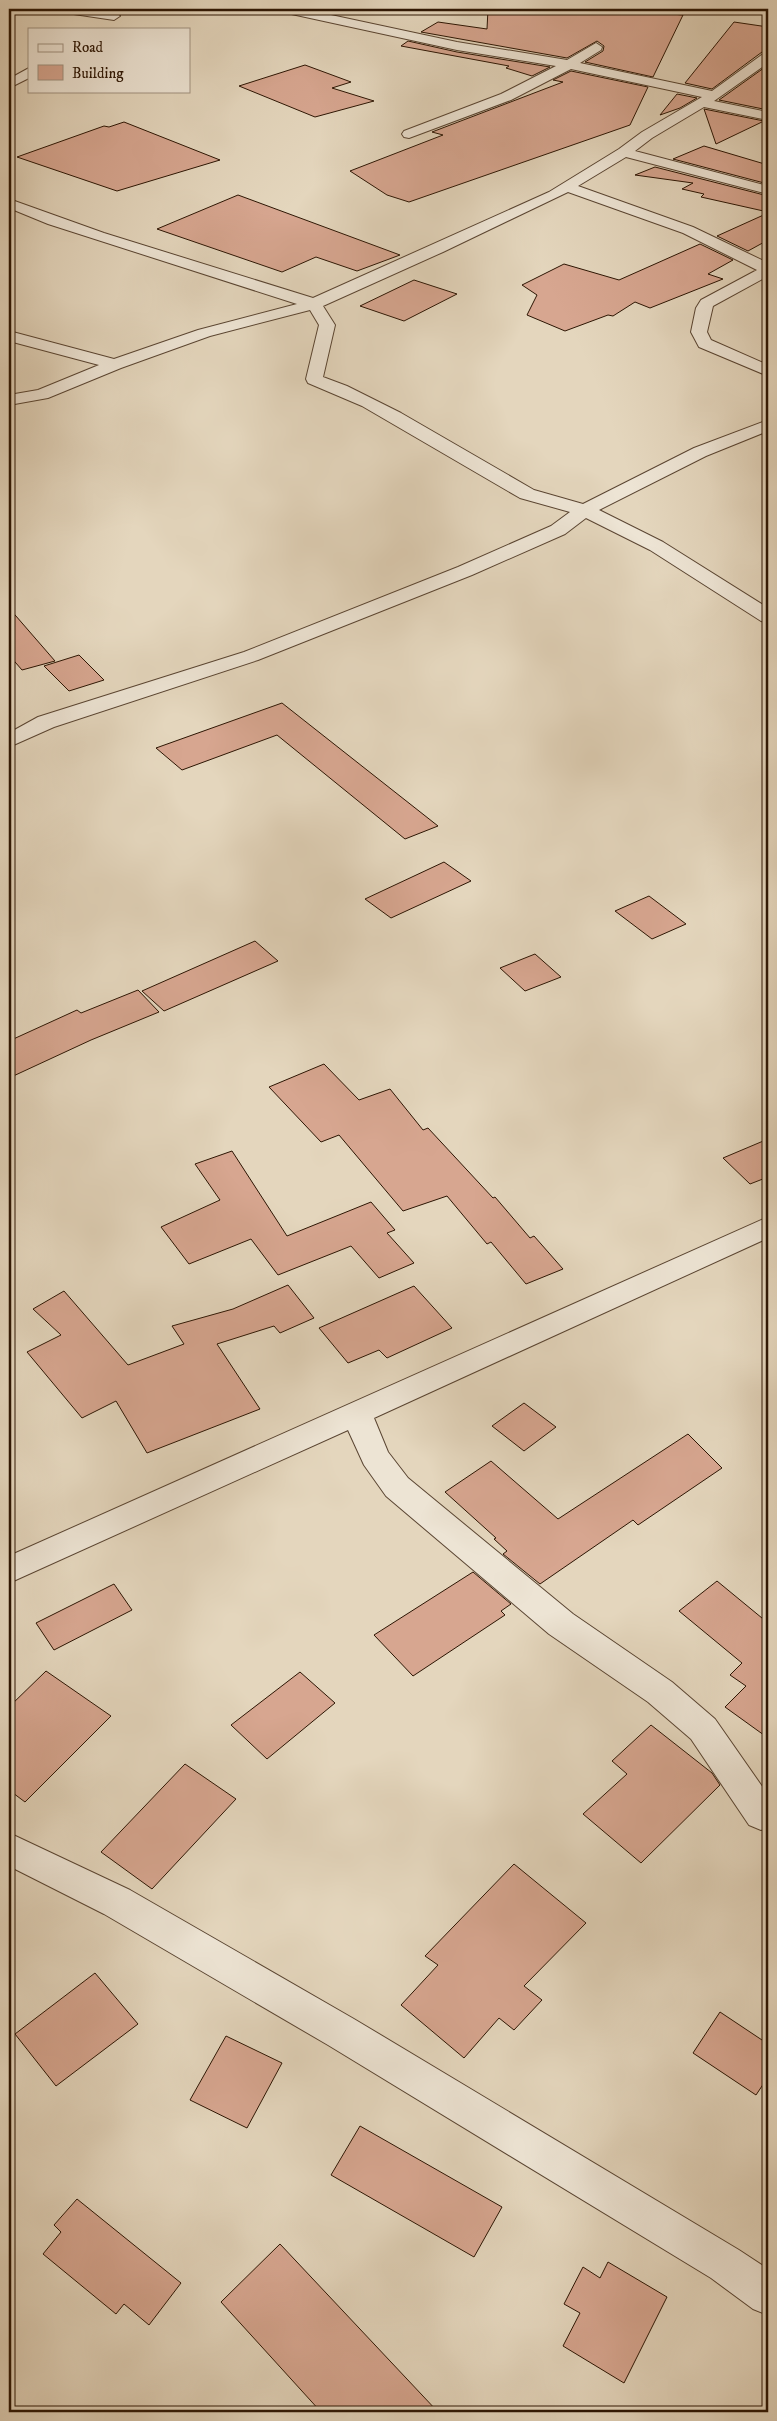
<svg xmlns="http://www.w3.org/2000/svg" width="777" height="2421" viewBox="0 0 777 2421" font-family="'IM FELL DW Pica',serif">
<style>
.building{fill:#d7a690;stroke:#2c1503}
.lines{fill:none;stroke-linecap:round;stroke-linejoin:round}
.minor-casing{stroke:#5a4532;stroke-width:2}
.minor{fill:#ede4d4;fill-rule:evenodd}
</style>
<rect width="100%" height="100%" fill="#e4d6bd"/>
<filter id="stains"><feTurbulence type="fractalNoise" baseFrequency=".004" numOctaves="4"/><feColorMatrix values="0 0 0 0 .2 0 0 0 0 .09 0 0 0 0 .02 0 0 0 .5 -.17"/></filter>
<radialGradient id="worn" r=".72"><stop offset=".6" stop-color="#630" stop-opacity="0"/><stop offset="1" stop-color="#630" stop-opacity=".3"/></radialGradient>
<path class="building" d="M488 9H613L683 15 653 77 585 62 603 51 604 46 597 41 567 58 421 32 438 22 487 29Z
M734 22 768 27V51L762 52 712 89 685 83Z
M408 41 457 52 550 67 532 76 506 68 509 66 401 46Z
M305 65 351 82 332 88 374 101 315 117 239 86Z
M768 65V110L719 100Z
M571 71 648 87 630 125 409 202 387 195 350 171 443 135 432 132 563 82 553 80Z
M677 94 697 98 680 108 660 115Z
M704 109 764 121 716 144Z
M124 122 220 160 117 191 17 157 104 126 109 127Z
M704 146 768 165V184L673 159Z
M655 167 768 196V212L701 197 704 194 682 189 693 183 635 175Z
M238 195 400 255 357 271 316 257 282 272 157 229Z
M768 213V240L748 251 717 236Z
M700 244 733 260 708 274 723 279 650 308 635 302 613 316 608 315 565 331 527 315 537 295 522 285 564 264 619 280Z
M414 280 457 294 404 321 360 306Z
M9 608 55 661 22 670 9 655Z
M79 655 104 680 69 691 44 666Z
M282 703 438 826 405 839 277 735 182 770 156 748Z
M444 862 471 881 391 918 365 899Z
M649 896 686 924 652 939 615 911Z
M255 941 278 961 164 1011 142 991Z
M535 954 561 977 525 991 500 968Z
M138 990 159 1012 91 1040 9 1078V1041L77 1010 81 1013Z
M324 1064 359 1100 390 1089 423 1130 428 1128 493 1198 495 1197 530 1238 534 1236 563 1269 526 1284 491 1242 487 1244 447 1196 403 1211 339 1135 321 1142 269 1087Z
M768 1139V1177L750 1184 723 1158Z
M232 1151 287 1236 371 1202 395 1230 387 1233 414 1263 379 1278 351 1246 278 1275 251 1239 189 1264 161 1227 220 1200 195 1164Z
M288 1285 314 1318 280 1333 274 1326 217 1344 260 1409 147 1453 116 1401 82 1418 27 1352 61 1335 33 1309 64 1291 128 1365 184 1344 172 1326 233 1309Z
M414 1286 452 1328 387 1358 379 1350 348 1363 319 1328Z
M524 1403 556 1427 524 1451 492 1426Z
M688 1434 722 1468 638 1525 633 1520 540 1584 503 1554 507 1551 494 1539 496 1538 445 1492 491 1461 558 1519Z
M473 1572 511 1604 501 1611 505 1615 413 1676 374 1635Z
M717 1581 768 1623V1738L725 1707 746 1686 730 1675 742 1663 679 1611Z
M114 1584 132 1610 54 1650 36 1623Z
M46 1671 111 1716 25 1802 9 1790V1707Z
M300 1672 335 1703 267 1759 231 1725Z
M651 1725 712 1773 720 1785 641 1863 583 1814 627 1774 612 1761Z
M185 1764 236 1799 152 1889 101 1852Z
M514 1864 586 1923 524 1986 542 2000 514 2030 499 2018 464 2058 401 2005 438 1965 425 1956Z
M95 1973 138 2024 56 2086 15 2034Z
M720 2012 768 2044V2077L756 2095 693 2053Z
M226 2036 282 2063 247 2128 190 2100Z
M360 2126 502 2207 474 2257 331 2175Z
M77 2199 181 2283 149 2325 124 2304 116 2314 43 2254 61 2232 54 2225Z
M280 2244 438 2412H321L221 2302Z
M608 2262 667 2297 624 2383 563 2346 580 2313 564 2304 583 2267 600 2278Z"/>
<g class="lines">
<defs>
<path id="minor" d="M61 9C74 8 112 7 120 16L114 20 67 13Z
M281 9H303L457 42 567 60 596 43 602 47 601 50 580 63 712 91 763 54 768 53V63L714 101 768 112V120L704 107 652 138 635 151 768 186V194L626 157 578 186 693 227 768 263V276L713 306 707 332 711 340 768 365V376L699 347 691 332 696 308 701 300 757 270 683 233 568 192 443 252 323 306 335 325 323 377 347 386 401 413 534 490 583 504 694 448 768 420V431L706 456 599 510 663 542 768 608V623L761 621 650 550 586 518 565 534 472 575 258 660 54 727 9 747V733L38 717 244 652 458 567 551 526 570 512 520 498 362 406 308 383 306 379 319 325 310 310 210 336 121 368 48 398 9 405V395L38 390 99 365 9 341V331L114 359 198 330 297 304 48 224 9 208V199L104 233 313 298 549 192 619 149 642 132 702 97 571 69 511 100 409 138 404 137 402 134 404 131 501 94 556 66 457 50 287 13Z
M29 68V78L9 88V79Z
M768 1217V1238L374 1418 388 1452 408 1478 573 1614 672 1682 715 1719 768 1795V1827L761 1830 749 1825 691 1739 648 1702 549 1634 386 1496 364 1465 348 1430 9 1583V1556Z
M9 1833 130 1890 354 2019 739 2250 768 2269V2315L753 2309 711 2278 328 2045 104 1914 9 1866Z"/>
</defs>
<use href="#minor" class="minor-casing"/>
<use href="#minor" class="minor"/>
</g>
<rect width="777" height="2421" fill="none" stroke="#e4d6bd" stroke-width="30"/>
<rect x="10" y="10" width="757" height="2401" fill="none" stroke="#2c1503" stroke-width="2.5"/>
<rect x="15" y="15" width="747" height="2391" fill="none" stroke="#2c1503"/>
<rect x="28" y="28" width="162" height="65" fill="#ede4d4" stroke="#a09180"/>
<rect x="38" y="44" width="25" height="8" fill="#ede4d4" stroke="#a09180"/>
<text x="72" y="52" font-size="15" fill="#2c1503">Road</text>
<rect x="38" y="65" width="25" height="15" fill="#d7a690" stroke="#a09180"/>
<text x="72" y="78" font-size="15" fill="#2c1503">Building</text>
<rect width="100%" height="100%" filter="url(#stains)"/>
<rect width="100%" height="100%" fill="url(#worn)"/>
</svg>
